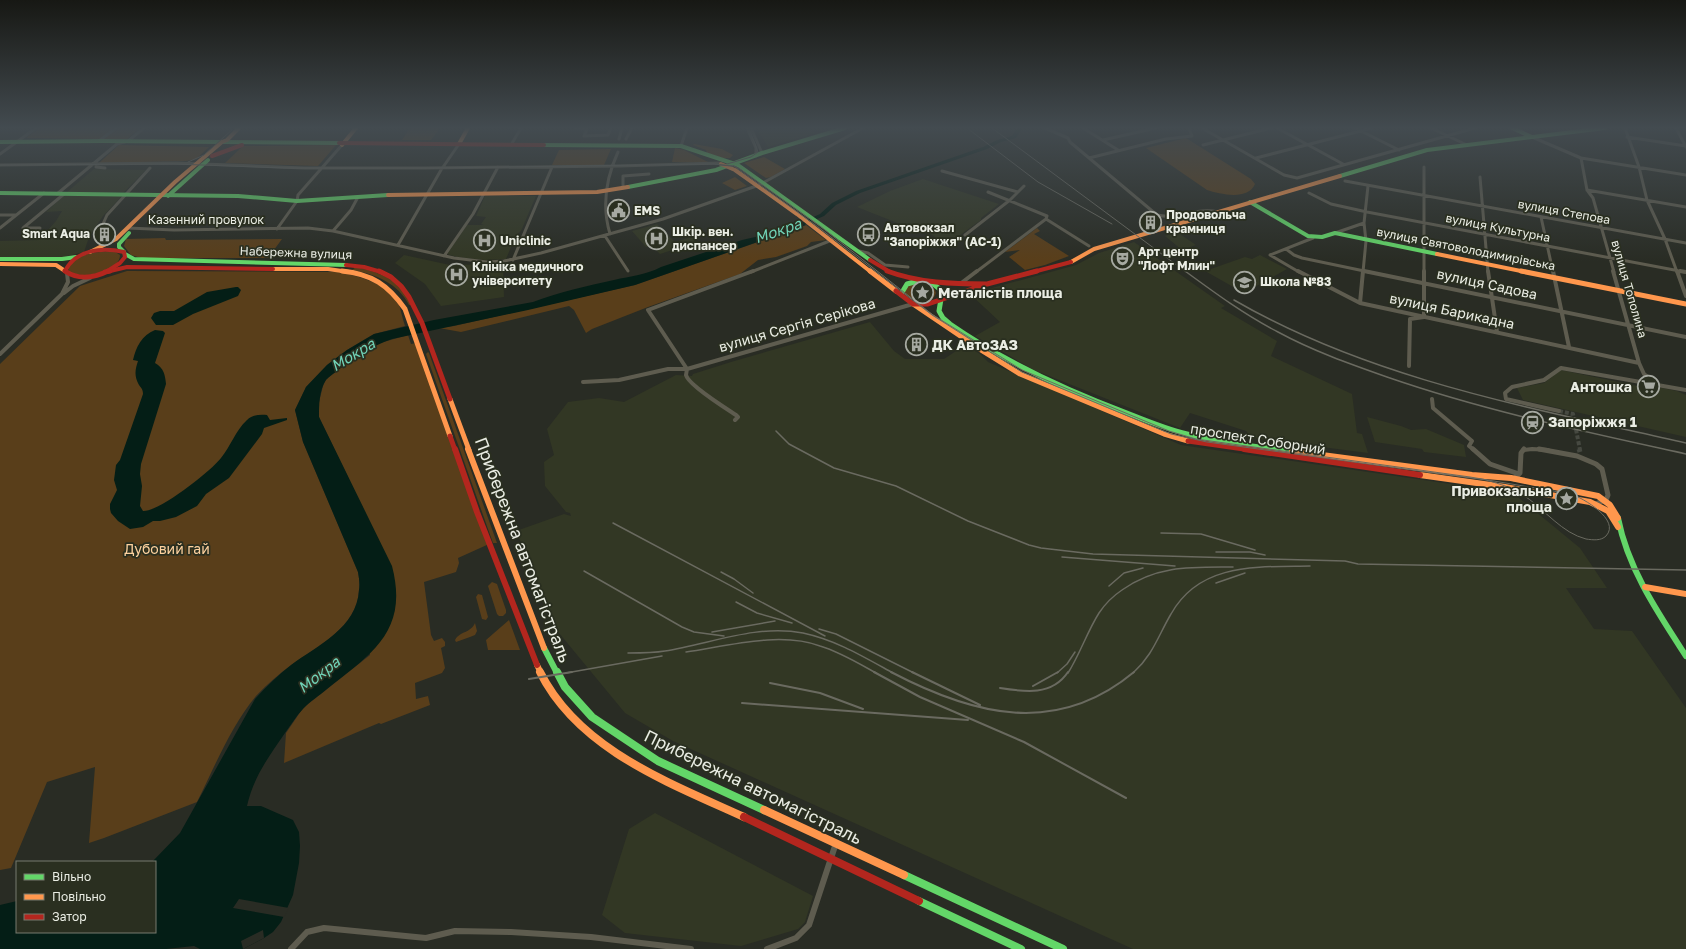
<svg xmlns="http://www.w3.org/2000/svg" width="1686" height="949" viewBox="0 0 1686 949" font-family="'Golos Text',sans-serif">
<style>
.built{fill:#323724}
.green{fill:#593e1a}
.water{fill:#041e16}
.pier{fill:#292c24}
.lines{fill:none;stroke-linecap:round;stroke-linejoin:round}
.river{fill:#041e16;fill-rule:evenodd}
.street-tunnel-far1{stroke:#464941;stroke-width:4;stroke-dasharray:4 2;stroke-linecap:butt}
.street-tunnel{stroke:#464941;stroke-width:5;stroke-dasharray:5 2.5;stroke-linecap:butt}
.street-far3{stroke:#5e5c4f;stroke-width:3}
.street-far2{stroke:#5e5c4f;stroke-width:4}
.street-far1{stroke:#5e5c4f;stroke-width:5}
.street{stroke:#5e5c4f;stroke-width:6}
.fast-far3{stroke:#63d668;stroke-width:4}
.fast-far2{stroke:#63d668;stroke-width:5}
.fast-far1{stroke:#63d668;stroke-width:6}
.fast{stroke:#63d668;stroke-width:8}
.slow-far3{stroke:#ff974d;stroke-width:4}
.slow-far2{stroke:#ff974d;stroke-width:5}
.slow-far1{stroke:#ff974d;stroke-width:6}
.slow{stroke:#ff974d;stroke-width:8}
.jam-far3{stroke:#b3261e;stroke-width:4}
.jam-far2{stroke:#b3261e;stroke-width:5}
.jam-far1{stroke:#b3261e;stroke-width:6}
.jam{stroke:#b3261e;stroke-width:8}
.tram{stroke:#6a6a60;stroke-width:1}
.rail-far2{stroke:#6a6a60;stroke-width:1}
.rail-far1{stroke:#6a6a60;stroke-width:1.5}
.rail{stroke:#6a6a60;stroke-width:2}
.labels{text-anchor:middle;stroke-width:3.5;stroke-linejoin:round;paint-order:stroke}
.far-poi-label{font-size:12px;font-weight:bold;fill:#eaede4;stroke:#2a2f20;text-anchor:start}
.far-street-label{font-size:12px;fill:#eaede4;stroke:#2a2f20}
.street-label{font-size:14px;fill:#eaede4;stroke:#2a2f20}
.poi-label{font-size:14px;font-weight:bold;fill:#eaede4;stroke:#2a2f20;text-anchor:start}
.park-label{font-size:14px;fill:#fdd19e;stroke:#2a2f20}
.water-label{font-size:15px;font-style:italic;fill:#71d4b8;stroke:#2a2f20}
.near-street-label{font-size:17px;fill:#eaede4;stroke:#2a2f20}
</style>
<rect width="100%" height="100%" fill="#292c24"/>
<path class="built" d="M772 128H808L815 133 768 147 758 130Z
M94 169 146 170 124 192H67Z
M923 179 999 204 981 218V220L956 238 951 237 942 242 926 231 915 230 857 207 890 191Z
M63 196H122L103 216 89 237 84 252 64 257 0 258V241L39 240 56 221 62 211 46 212Z
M485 196H536L521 231 516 235 506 259 485 260 457 257 447 254 467 225H484L481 224 486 217 476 216Z
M657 224 675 242 691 237 697 242 660 254 652 246 646 247 632 231Z
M1177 232 1196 245 1182 250 1165 236Z
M1134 242 1225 306 1221 308 1277 341 1271 356 1352 394 1357 433 1362 434 1368 453 1252 438 1246 431 1190 413 1180 428 1034 370 975 336 1000 322 970 294 1076 265 1099 253Z
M404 255 450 265 503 264 504 297 441 306 425 284 395 263Z
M1260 255 1287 269 1244 293 1205 271 1245 257 1252 259Z
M870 322 894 351 905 359H944L965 345 980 354 988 362 1181 445 1513 493 1580 548 1607 588H1566L1594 629 1632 631 1686 708V949H1133L673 741 625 713 559 633 516 531 564 514 571 516 570 513 566 512 545 486 544 462 554 455 547 429 568 402 599 398 624 402 676 375 692 376 693 374 731 362Z
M1561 370 1652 389V386L1677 391 1686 395V437L1523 400 1517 388 1544 383Z
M1367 417 1401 426 1411 430 1426 429 1464 445 1466 457 1424 452 1422 449 1375 442Z
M655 813 813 896 805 922 798 929 741 946 625 933 602 915 629 829Z"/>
<path class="green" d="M39 128H116L102 139 26 138Z
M118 128H140L127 139H104Z
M410 128H440L431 140H402Z
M1186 138 1251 179 1255 184C1248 201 1220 194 1207 190L1146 148Z
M694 144 722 149 733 155 730 158H722L707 153 706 150 693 145Z
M119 145 209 147 196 159 186 161 99 163Z
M336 145 318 166 225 163 243 146Z
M675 148 684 150 710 163 672 162Z
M611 149 604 165H552L559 150Z
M764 157 785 169 771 177 766 178 744 163Z
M735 177 747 186 735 190 722 183Z
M806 225 826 240 811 242 807 246 776 257 758 260 740 274 648 307 592 329 586 333 574 310 569 306 461 332 439 328 454 326 635 285Z
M1037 228 1040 231 1034 234 1069 256 1045 265 1025 270 1009 257 1020 250 1005 252Z
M165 238 166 240 282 239 268 258H141L131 255 124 246 126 239Z
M114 251 120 255C120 269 94 276 82 275 78 275 73 273 70 272L68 269C74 252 100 252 114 251Z
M356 267C374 271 396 278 407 293 409 296 410 302 412 305H409C398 283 375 274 352 270Z
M127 271 338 272C355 275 390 284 398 302 401 309 402 318 405 326L374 334 347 350 327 365 306 387 295 410 303 442 358 572C359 578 360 584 359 590 357 627 319 645 293 664 280 673 267 684 256 696 231 726 214 768 197 802L104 838 89 843 95 767 47 782 11 868 0 870V364L80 286Z
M919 284C926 284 934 285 936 293 931 307 914 302 905 295V289L910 285Z
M408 335 411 344 417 343 489 544 458 558 459 563 456 572 424 582 431 635 434 641 442 638 445 642V646L441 648 445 668 442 673 415 683 416 699 428 696 430 705 381 724 379 723 284 763 286 733 303 708 370 655 348 477 319 417V402L323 386 326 379 349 362 380 343Z
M428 352 429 353 497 543H493L426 354Z
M492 582 497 584 506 610V613L503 616H499L497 614 488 586Z
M478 594 482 595 488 617 486 620 482 619 476 597Z
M509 620 520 650H488L486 640Z
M475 623 477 631 475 635 470 637 456 642 455 640C460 631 471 633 475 623Z"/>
<path class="water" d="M801 222 806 225 635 285 528 310 392 339C372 346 354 357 338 370 334 373 329 377 326 380 319 390 319 406 319 417L392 566C409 631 372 653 327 689 319 696 310 701 303 709 296 716 291 725 285 733 269 756 253 778 247 806H261L293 820 299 832 300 846 299 863 293 895 281 922 273 932 264 938 243 949H200L194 946 166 949H0V905L17 901V932H155V862H152L180 833 255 699C267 686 278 675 291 665 318 645 357 628 359 590 360 584 359 578 358 572L303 442 295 410 306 387 327 365 347 350 374 334 434 320 533 302C559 292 587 286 614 280 631 276 646 275 661 267L742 240 768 234Z
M236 287H238L241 290 238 296 193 314 173 325H156L151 318 154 313 160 311H174L207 292Z
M155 330 163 331 165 333 155 363C164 368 165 375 166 384L141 464 140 474 142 486 140 506 143 511C159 512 210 472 221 458 231 446 235 431 247 420 252 415 260 414 267 415L270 420 287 418V420L264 428 262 434 229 478 206 494 197 506 176 517 160 521H153L143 527 130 529 118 521 111 513 110 509V504L117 490 114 480 116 465 120 460 143 394C143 389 141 388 139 385 134 376 135 370 138 361L133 360C136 347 142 335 155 330Z"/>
<path class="pier" d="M239 899 289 908 284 917 233 908Z
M263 930 264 938 243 949 241 941Z"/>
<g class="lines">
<path class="river" d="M1017 128H1023L1016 138 1001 142 987 149 860 193 836 205 824 216 794 229H790L789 228 820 214 832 203 856 191 983 147 997 140 1012 136Z"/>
<path class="street-tunnel-far1" d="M1559 411 1573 414 1580 450"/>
<path class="street-tunnel" d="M1579 449 1580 452"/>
<path class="street-far3" d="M574 128 587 129 584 136 608 135 611 128
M747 128 756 148V156
M751 128 762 153
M1045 128 1068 138 1070 142 1157 215C1178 220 1197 207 1218 212
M1083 128 1118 150
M1202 128 1284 175 1297 178 1475 128
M1277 128 1343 164
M1355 128 1399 150
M1431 128 1467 145
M1625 128 1639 167 1647 200 1665 239 1677 272
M1676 128 1686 147
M1532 137 1581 158 1587 190 1593 198 1614 272
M1627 137 1686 146
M619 139 622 128
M626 139 632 128
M1103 140 1156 128
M99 141 116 128
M511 145 521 128
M1203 145 1271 128
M681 146 687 128
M0 154 36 128
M1089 158 1166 139 1192 136 1189 128
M1256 158 1372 128
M1581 158 1686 175
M0 165 177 163 304 168H425L619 166 719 163
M96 167 105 168
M1424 167V272
M942 171 1018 192
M1480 177 1488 272
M1345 181 1686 243
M623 187V176L649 174
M1587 190 1686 207
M988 192 1047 216 1046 219 1089 246
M1309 193 1331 204 1367 212 1685 272
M57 194 117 144 128 141 144 128
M0 215H16
M1541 217 1553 272
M103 224 107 215 150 168
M0 228 44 193
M40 228H23L64 194
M128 228 174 230 308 228 333 231 454 258 487 262 504 261 541 253 663 219 759 185 863 128
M277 229 297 201 298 195 342 145
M333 231 351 210 358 197
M1335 233 1364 223
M610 234C602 207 606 178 618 152
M965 235 1010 200 1024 186
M605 236 628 271
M398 245 441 170 459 144
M1286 249 1294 255 1302 258 1369 272
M859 251 868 253 885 265 908 267
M444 256 473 214 498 167
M513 260 552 167
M751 272 832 240
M976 272 1046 219
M1299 272 1270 255 1313 238
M1363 272 1366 241 1364 223 1368 186"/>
<path class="street-far2" d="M1298 271 1360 303 1639 363
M1364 271 1686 337
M1488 271 1497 332
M1553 271 1569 347
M1613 271 1639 363 1644 374 1659 385
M1677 271 1686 296
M1680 271 1686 272
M960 284 977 271
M64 293 73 286 90 278
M1360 303 1363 271
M0 354 62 294 68 282 67 273
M1409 366 1410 319 1424 317V271
M583 382 619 380 668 369H687L913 304
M1432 399 1433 408 1472 441 1469 446 1474 450
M1559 411 1506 399 1505 393 1512 387 1544 380 1561 368 1686 390
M735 420 738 417 736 415C727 409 688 385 686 375 686 375 687 369 687 369L648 310 753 271
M1523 450 1532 449 1548 450"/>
<path class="street-far1" d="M1473 449 1490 464 1519 474
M1539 449 1577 456 1596 464 1602 469 1608 495 1606 500 1595 504
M1514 479 1520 473 1521 453 1524 449"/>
<path class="street" d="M291 949 307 932 324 928 426 938 455 931 511 932 591 937 691 949
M767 949 796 938 809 925 836 843"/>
<path class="fast-far3" d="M1512 128 1532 137
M0 142 102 141 339 143
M544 145 681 146 738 165 870 260
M1340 176 1427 150 1605 128
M628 187 716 170 762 153 845 128
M0 193 238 196 297 201 388 195
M168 196 208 160
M1250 202 1308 236 1322 237 1335 233 1437 254
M124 252 119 247V244L129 233
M125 254 134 259 346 265
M0 259H62L76 257"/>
<path class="fast-far2" d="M932 283 941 290V299
M901 294 907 284 918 281
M941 299 939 311 943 318 950 324C1005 362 1065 390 1127 413 1147 421 1166 429 1187 434 1219 443 1253 446 1286 450"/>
<path class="fast-far1" d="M1278 449 1292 451
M1618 518C1628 569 1658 613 1686 656
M544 648 557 673"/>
<path class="fast" d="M557 672 565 687 592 717 658 761 764 810
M904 875 1063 949
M919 901 1021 949"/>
<path class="slow-far3" d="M222 142 227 140 239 128
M459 144 468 128
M342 145 356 128
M721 164 735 170 797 214 871 272
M388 195 597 192 628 187
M90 252 116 239 175 182 222 142
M1437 254 1526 272
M1071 262 1094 249 1340 176
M0 264 56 265 65 271
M273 269H328L349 272"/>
<path class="slow-far2" d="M342 271C372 274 388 285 405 309L450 436
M870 271 896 291
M1521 271 1686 304
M913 304 978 348 1020 374 1164 434 1188 441
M450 399 469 450"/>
<path class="slow-far1" d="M468 449 544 648
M1292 451 1472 475 1511 478 1598 496 1610 505 1618 518
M1420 475 1505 487 1590 502 1608 511 1618 527
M1645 587 1686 594
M537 665 541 673"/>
<path class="slow" d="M540 672C579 750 670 783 744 817
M764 810 904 875"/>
<path class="jam-far3" d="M339 143 544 145
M212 156 242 145
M870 260 890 272
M346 265 364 267 381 272
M66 272 65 271C76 249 103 247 124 252L125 257 120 263 106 272
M106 272 127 267 273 269
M1033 272 1071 262"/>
<path class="jam-far2" d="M65 271C78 280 94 278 108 271
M379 271 391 277 401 286 409 297 422 323 450 399
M887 271C919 283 953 284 987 284
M105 272 110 271
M896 291 913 304H928L987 284 1037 271
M450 436 455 450
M1188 441 1251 450"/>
<path class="jam-far1" d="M455 449 477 512 537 665
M1244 449 1420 475"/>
<path class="jam" d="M744 817 919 901"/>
<path class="tram" d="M188 162 204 155 234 128
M727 164 751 157 758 152 749 128
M0 165 174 164 285 168H434L714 164 732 166
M720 165 732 166
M732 166H734
M734 166 740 169 820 226 933 315 1022 370 1169 431 1196 439 1470 477 1571 494C1583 498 1621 520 1606 536 1601 541 1593 540 1586 539 1562 533 1545 510 1526 497 1514 488 1500 484 1486 480L1207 442 1171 434 1022 372 932 315 818 227Z"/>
<path class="rail-far2" d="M967 128 1038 182 1112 224
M992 128 1186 272"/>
<path class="rail-far1" d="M1185 271C1215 293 1245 315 1278 332 1313 351 1350 364 1387 377 1485 411 1586 432 1686 454
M1234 300C1372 380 1532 408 1686 443
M776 431 789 444 834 468 896 486 968 521 1029 545 1041 548 1093 554 1345 561 1358 564 1686 570
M613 523 825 636
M1161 533 1201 534 1255 550
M1216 552H1250L1265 555
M1062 557 1175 566
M584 571 682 627 694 632 724 636
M721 572 734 579 753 593
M1216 583 1245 573
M1109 586 1124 573 1143 568
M736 602 757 613 792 623
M819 629 836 634 914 673
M712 632 775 621
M686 652C727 646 780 631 820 646 840 652 858 663 876 673
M628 653C640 653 653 653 665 651 710 644 756 624 803 633 836 640 864 657 893 673
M566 673 662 656
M1057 673 1067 664 1075 652
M1068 673C1080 654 1087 632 1099 613 1105 604 1113 596 1122 590 1157 565 1192 567 1233 567
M1133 673C1153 655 1158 636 1171 614 1200 562 1258 567 1310 566"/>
<path class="rail" d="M874 672 920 697 1024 742 1126 798
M891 672C973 715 1056 737 1134 672
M912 672 980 705
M529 679 572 672
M770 683 820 693 863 709
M1033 686 1058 672
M1000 688C1025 692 1052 696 1068 672
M742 703 968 720"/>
</g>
<linearGradient id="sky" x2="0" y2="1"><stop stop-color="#171814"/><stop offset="0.49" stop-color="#434b50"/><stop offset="1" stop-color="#434b50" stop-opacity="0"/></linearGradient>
<rect width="1686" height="261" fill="url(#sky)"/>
<defs>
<symbol id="civic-ring" viewBox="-11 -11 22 22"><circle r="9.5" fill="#2a2f20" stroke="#a6a9a1" stroke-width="1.5"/><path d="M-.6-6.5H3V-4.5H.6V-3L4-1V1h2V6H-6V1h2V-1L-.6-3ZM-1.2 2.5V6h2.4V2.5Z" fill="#a6a9a1"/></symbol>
<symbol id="building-ring" viewBox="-11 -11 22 22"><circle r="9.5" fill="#2a2f20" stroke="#a6a9a1" stroke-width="1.5"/><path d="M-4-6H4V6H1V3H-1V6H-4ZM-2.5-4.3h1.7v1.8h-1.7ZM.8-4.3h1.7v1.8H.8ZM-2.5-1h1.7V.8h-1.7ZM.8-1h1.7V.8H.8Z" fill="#a6a9a1"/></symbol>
<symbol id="bus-ring" viewBox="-11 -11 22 22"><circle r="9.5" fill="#2a2f20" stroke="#a6a9a1" stroke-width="1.5"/><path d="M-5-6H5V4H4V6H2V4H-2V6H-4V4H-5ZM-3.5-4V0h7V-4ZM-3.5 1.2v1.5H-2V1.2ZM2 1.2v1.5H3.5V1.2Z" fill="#a6a9a1"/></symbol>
<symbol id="hospital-ring" viewBox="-11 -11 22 22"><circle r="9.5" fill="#2a2f20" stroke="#a6a9a1" stroke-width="1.5"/><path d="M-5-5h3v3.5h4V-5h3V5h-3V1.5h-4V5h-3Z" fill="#a6a9a1"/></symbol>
<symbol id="theatre-ring" viewBox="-11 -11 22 22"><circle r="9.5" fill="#2a2f20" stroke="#a6a9a1" stroke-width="1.5"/><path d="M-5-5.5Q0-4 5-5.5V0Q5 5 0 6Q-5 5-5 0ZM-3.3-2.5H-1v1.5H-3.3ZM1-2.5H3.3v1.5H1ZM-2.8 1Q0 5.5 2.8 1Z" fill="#a6a9a1"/></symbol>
<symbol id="school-ring" viewBox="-11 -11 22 22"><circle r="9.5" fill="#2a2f20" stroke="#a6a9a1" stroke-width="1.5"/><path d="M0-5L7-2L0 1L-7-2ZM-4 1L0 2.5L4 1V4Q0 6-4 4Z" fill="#a6a9a1"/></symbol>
<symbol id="sight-ring" viewBox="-11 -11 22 22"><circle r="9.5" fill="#2a2f20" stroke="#a6a9a1" stroke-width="1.5"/><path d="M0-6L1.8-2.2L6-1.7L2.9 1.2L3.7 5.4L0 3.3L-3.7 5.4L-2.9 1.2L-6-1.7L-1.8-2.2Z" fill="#a6a9a1"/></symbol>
<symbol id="supermarket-ring" viewBox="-11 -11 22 22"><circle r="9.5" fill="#2a2f20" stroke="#a6a9a1" stroke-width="1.5"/><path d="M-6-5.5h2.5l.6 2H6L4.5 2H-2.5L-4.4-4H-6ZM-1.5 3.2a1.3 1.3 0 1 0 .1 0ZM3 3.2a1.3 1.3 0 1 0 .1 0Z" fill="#a6a9a1"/></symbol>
<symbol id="station-ring" viewBox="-11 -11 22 22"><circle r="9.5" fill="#2a2f20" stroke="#a6a9a1" stroke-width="1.5"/><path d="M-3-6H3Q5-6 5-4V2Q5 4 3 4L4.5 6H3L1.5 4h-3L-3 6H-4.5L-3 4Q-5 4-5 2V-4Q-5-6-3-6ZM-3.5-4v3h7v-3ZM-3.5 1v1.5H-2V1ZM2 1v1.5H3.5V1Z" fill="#a6a9a1"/></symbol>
</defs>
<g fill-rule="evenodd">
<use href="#civic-ring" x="606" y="198" width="25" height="25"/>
<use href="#building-ring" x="1138" y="210" width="25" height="25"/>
<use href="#building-ring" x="92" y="222" width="25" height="25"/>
<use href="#bus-ring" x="856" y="222" width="25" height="25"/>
<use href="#hospital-ring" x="644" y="226" width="25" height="25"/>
<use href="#hospital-ring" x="472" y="228" width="25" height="25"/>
<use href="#theatre-ring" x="1110" y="246" width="25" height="25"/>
<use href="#hospital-ring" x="444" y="262" width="25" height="25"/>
<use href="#school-ring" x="1232" y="270" width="25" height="25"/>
<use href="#sight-ring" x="910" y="280" width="25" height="25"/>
<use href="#building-ring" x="904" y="332" width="25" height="25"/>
<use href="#supermarket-ring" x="1636" y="374" width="25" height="25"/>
<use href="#station-ring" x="1520" y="410" width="25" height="25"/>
<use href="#sight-ring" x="1554" y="486" width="25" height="25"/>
</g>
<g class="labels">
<g class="far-poi-label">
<text x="634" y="215">EMS</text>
<text x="1166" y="219">Продовольча<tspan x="1166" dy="14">крамниця</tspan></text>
<text x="884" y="232">Автовокзал<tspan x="884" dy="14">"Запоріжжя" (АС-1)</tspan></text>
<text x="672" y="236">Шкір. вен.<tspan x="672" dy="14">диспансер</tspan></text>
<text x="90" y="238" text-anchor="end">Smart Aqua</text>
<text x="500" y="245">Uniclinic</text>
<text x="1138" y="256">Арт центр<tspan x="1138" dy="14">"Лофт Млин"</tspan></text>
<text x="472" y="271">Клініка медичного<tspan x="472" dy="14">університету</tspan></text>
<text x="1260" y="286">Школа №83</text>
</g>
<g class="far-street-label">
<text transform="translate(1564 212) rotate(10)" y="4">вулиця Степова</text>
<text x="206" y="224">Казенний провулок</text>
<text transform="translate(1498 228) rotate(11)" y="4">вулиця Культурна</text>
<text transform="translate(1466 249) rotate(11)" y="4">вулиця Святоволодимирівська</text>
<text transform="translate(296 253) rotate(2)" y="4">Набережна вулиця</text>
<text transform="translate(1629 289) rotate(74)" y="4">вулиця Тополина</text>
</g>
<g class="street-label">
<text transform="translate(1487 284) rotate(12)" y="5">вулиця Садова</text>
<text transform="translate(1452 311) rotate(12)" y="5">вулиця Барикадна</text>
<text transform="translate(797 325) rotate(-16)" y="5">вулиця Сергія Серікова</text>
<text transform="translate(1258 439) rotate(9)" y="5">проспект Соборний</text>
</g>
<g class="poi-label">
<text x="938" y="298">Металістів площа</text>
<text x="932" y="350">ДК АвтоЗАЗ</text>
<text x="1632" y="392" text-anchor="end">Антошка</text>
<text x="1548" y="427">Запоріжжя 1</text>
<text x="1552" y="496" text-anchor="end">Привокзальна<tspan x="1552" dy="16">площа</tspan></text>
</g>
<g class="park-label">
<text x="167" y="554">Дубовий гай</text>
</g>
<g class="water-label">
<text transform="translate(778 231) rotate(-19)" y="5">Мокра</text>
<text transform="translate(353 355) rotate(-31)" y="5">Мокра</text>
<text transform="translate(319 675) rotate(-38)" y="5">Мокра</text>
</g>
<g class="near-street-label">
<text transform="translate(523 550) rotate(69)" y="6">Прибережна автомагістраль</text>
<text transform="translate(753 787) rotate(26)" y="6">Прибережна автомагістраль</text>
</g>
</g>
<rect x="16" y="861" width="140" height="72" fill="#2a2f20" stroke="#777b6e"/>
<rect x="24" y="874" width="20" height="6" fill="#63d668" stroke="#777b6e"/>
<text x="52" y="881" font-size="12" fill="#eaede4">Вільно</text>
<rect x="24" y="894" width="20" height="6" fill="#ff974d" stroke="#777b6e"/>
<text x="52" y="901" font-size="12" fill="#eaede4">Повільно</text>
<rect x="24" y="914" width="20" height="6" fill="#b3261e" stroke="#777b6e"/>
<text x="52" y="921" font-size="12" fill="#eaede4">Затор</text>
</svg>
